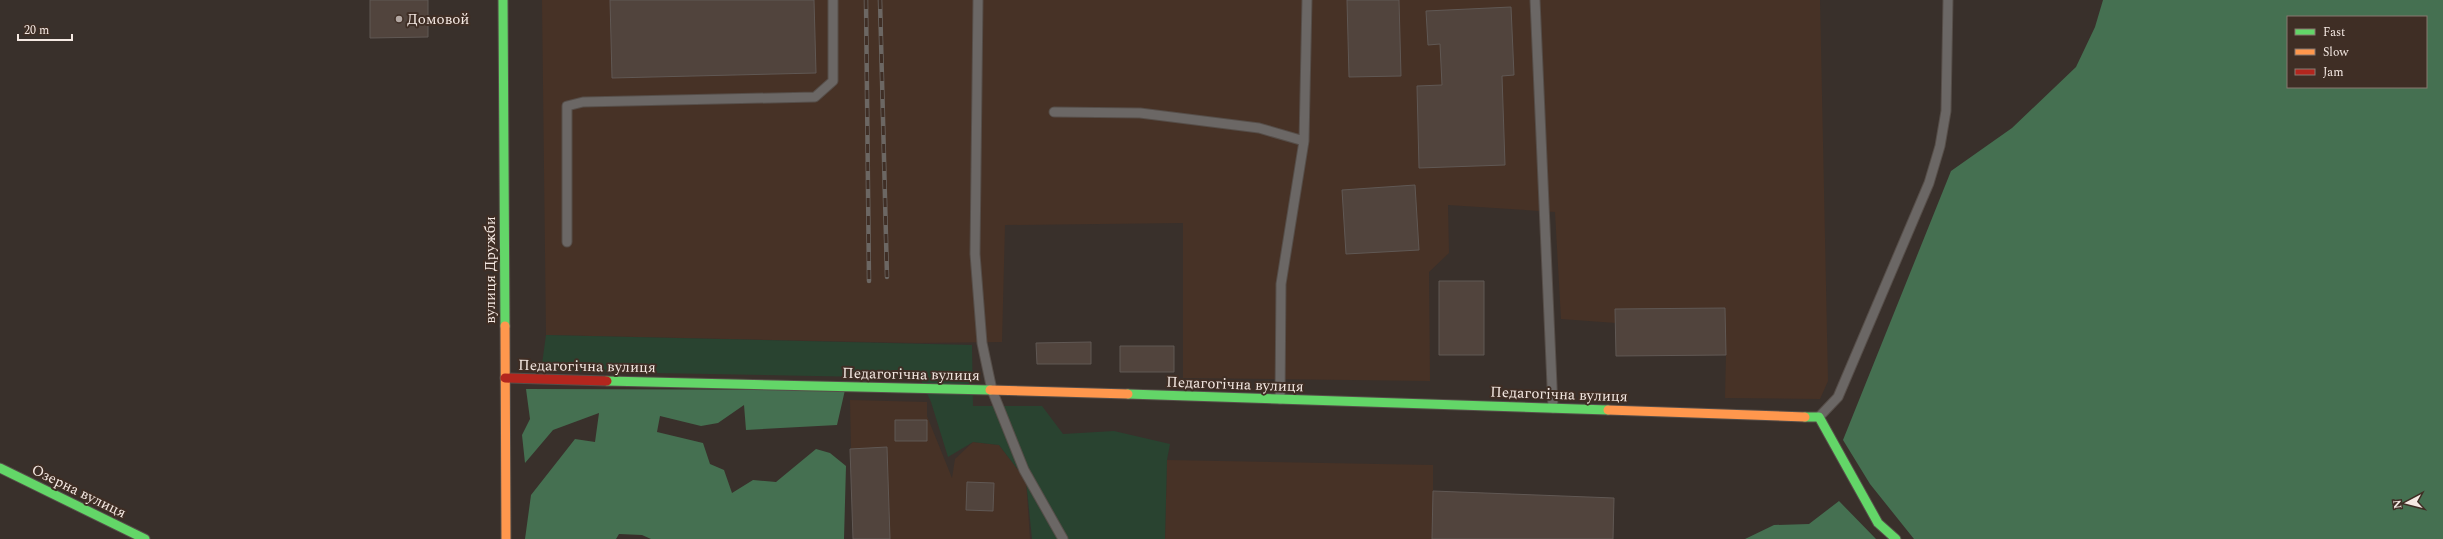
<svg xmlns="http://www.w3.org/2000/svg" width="2443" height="539" viewBox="0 0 2443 539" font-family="Spectral,serif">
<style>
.built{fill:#473226}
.green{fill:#294330}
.forest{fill:#457051;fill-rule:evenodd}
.building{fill:#51443d;stroke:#605854}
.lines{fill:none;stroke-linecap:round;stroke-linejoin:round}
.lane-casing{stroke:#564e49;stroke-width:11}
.fast-casing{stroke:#564e49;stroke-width:11}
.slow-casing{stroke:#564e49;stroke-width:11}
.jam-casing{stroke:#564e49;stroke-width:11}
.lane{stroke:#6b6765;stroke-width:9}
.fast{stroke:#63d668;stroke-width:9}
.slow{stroke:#ff974d;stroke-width:9}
.jam{stroke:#b3261e;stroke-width:9}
.rail-casing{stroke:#6c6763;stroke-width:4.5}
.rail{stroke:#3f2e25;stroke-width:3;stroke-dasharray:9;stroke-linecap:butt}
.poi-dot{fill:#b3a8a3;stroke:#3f2e25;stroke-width:1.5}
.labels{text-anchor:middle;stroke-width:4;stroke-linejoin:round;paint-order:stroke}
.poi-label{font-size:15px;fill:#f5e9e3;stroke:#3f2e25;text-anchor:start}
.street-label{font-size:15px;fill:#f5e9e3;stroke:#3f2e25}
</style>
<rect width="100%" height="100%" fill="#39302b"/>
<path class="built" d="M542 0H1820L1828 381 1820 399 1725 398 1726 355 1616 356V323L1561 319 1555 212 1448 205 1449 253 1429 272 1430 381 1183 378V223L1005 225 1002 342 918 343 546 335Z
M850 400 927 402V416L952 478 955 459 973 442 999 445 1026 480 1030 539H853Z
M1167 460 1433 465V491L1614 498 1613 539H1165Z"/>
<path class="green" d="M546 335 972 345 973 406H1042L1063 434 1114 431 1170 444 1167 460 1165 539H1032L1026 480 999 445 973 442 948 457 931 402 920 378 541 371Z"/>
<path class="forest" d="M2103 0H2443V539H1914L1870 484 1843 440 1951 171 2012 128 2076 67 2095 27ZM2288 17H2426V87H2288Z
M526 389 845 390 837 425 746 430 744 405 718 423 701 426 660 416 657 432 703 443 710 464 724 470 732 493 753 480 776 482 816 449 830 453 846 466 844 539H651L642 535 619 534 616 539H525L531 495 575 439 595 442 599 413 553 430 525 463 522 435 530 419Z
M1839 501 1876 539H1745L1774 525 1809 524Z"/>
<path class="building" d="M370 0H428V37L370 38Z
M610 0H814L816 73 612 78Z
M1347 0H1399L1401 76 1349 77Z
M1511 7 1514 75 1502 76 1505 165 1419 168 1417 86 1442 85 1440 44 1428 45 1426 11Z
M1415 185 1419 250 1346 254 1342 190Z
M1439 281H1484V355H1439Z
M1725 308 1726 355 1616 356 1615 309Z
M1091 342V364H1037L1036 343Z
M1120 346H1174V372H1120Z
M895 420H927V441H895Z
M887 447 890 539H853L850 449Z
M967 482 994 483 993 511 966 510Z
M1433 491 1614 498 1613 539H1432Z"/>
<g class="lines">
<defs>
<path id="lane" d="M978 0 975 254 982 343 992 390 1024 470 1063 539
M1535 0 1553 408
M1054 112 1140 113 1259 128 1304 141
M567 242V106L583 102 815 97 833 81V0
M1280 399 1281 284 1304 141 1307 0
M1819 417 1838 397 1929 183 1940 146 1946 111 1948 0"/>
<path id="fast" d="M503 0 505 326
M607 381 990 390
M1128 394 1608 410
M1805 417H1819L1878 523 1896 539
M0 468 145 539"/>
<path id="slow" d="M505 326 506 539
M990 390 1128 394
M1608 410 1805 417"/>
<path id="jam" d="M505 378 607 381"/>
</defs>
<use href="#lane" class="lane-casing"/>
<use href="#fast" class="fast-casing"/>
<use href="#slow" class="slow-casing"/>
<use href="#jam" class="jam-casing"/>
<use href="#lane" class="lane"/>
<use href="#fast" class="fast"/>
<use href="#slow" class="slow"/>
<use href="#jam" class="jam"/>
<defs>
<path id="rail" d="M866 0 869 281
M880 0 887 277"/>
</defs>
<use href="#rail" class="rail-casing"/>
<use href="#rail" class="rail"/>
</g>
<circle class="poi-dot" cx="399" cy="19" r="4"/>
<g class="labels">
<g class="poi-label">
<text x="407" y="24">Домовой</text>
</g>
<g class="street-label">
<text transform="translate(490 270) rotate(-90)" y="5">вулиця Дружби</text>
<text transform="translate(587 366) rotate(1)" y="5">Педагогічна вулиця</text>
<text transform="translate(911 374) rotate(1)" y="5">Педагогічна вулиця</text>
<text transform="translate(1235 384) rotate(2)" y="5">Педагогічна вулиця</text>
<text transform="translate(1559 394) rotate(2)" y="5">Педагогічна вулиця</text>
<text transform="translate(79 491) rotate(26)" y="5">Озерна вулиця</text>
</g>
</g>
<rect x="2287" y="16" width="140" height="72" fill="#3f2e25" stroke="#887971"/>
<rect x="2295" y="29" width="20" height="6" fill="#63d668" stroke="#887971"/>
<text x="2323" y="36" font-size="12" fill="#f5e9e3">Fast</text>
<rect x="2295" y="49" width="20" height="6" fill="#ff974d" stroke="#887971"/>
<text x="2323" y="56" font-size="12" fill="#f5e9e3">Slow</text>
<rect x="2295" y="69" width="20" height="6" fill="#b3261e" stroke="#887971"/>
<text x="2323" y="76" font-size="12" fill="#f5e9e3">Jam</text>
<g transform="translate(2407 503) rotate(263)" stroke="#3f2e25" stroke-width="3" paint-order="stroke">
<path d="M0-3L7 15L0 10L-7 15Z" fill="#f5e9e3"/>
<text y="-6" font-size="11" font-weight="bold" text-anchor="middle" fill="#f5e9e3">N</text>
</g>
<path d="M18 34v6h54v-6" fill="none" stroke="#f5e9e3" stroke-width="2"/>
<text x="24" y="34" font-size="12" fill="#f5e9e3" stroke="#3f2e25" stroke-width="3" paint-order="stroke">20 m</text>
</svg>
